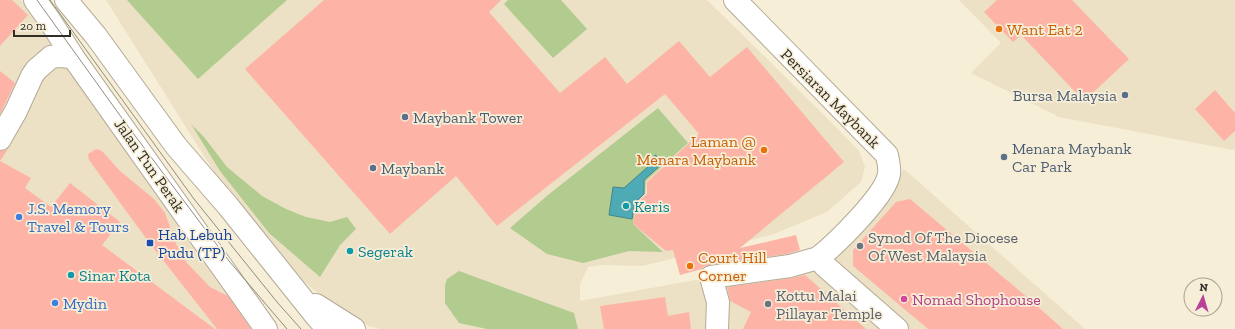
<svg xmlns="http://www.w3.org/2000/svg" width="1235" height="329" viewBox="0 0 1235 329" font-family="'Zilla Slab',serif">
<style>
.built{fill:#ece0c5}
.green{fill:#b1cc8e}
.water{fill:#4eaab5;stroke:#45858a}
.building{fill:#fdb4a6}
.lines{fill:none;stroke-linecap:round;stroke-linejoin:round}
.minor-casing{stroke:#b3aa96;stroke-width:24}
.secondary-casing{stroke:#b3aa96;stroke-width:24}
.minor{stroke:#fff;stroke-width:22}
.secondary{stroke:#fff;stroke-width:22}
.tram{stroke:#928c7d;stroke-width:1}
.food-dot{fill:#e8710a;stroke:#f7eed8;stroke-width:1.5}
.service-dot{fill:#5c6f8a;stroke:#f7eed8;stroke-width:1.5}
.culture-dot{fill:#0f9aa8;stroke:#f7eed8;stroke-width:1.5}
.shop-dot{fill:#3f7fe0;stroke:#f7eed8;stroke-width:1.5}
.transit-dot{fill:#1a4fb4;stroke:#f7eed8;stroke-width:1.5}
.worship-dot{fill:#6b7280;stroke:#f7eed8;stroke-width:1.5}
.hotel-dot{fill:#d1479c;stroke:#f7eed8;stroke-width:1.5}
.labels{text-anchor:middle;stroke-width:3.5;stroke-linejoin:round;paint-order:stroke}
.food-label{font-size:16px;fill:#c56008;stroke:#f7eed8;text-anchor:start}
.service-label{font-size:16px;fill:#4e5e75;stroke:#f7eed8;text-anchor:start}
.street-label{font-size:16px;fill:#312e26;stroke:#f7eed8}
.culture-label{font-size:16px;fill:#0d838f;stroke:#f7eed8;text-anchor:start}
.shop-label{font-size:16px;fill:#366cbe;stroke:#f7eed8;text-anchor:start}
.transit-label{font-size:16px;fill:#164399;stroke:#f7eed8;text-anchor:start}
.worship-label{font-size:16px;fill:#5b616d;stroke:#f7eed8;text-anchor:start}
.hotel-label{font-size:16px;fill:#b23c85;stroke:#f7eed8;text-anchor:start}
</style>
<rect width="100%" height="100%" fill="#f7eed8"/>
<path class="built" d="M0 0H21L210 265 260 329H0Z
M106 0H707L831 122 859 151 865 167 861 182 827 212 774 234 642 266 602 265 588 267 580 284V301L712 277 832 251 904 169 1085 329H380L369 326 320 295 299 277 243 215 228 194Z
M959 0H1235V148L1233 150 1059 117 971 73 1001 43Z"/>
<path class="green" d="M127 0H287L198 79Z
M508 0H561L587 29 553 58 504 4Z
M658 108 688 143 646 181 645 193 636 203 633 224 663 252 629 251 583 263 547 254 510 228 548 195Z
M191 124 204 137 227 167 262 196 286 209 306 217 330 222 347 217 356 229 340 245 320 277 269 233 220 171Z
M459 271 574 313 578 329H487L459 323 445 303V285L447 279Z"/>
<path class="water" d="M655 155 664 162 644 180V194L635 203 632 219 609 215 613 187 624 188 651 164Z"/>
<path class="building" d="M0 0H12L28 15 0 46Z
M324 0H501L489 12 560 93 605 57 627 84 679 41 710 77 747 47 844 162 740 248 796 235 800 250 787 254 709 265 703 267 702 269 680 275 673 250 666 251 633 224 637 203 647 194V182L699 134 665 94 497 226 456 176 390 234 245 69Z
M997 0H1072L1129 59 1084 101 1021 35 1013 42 984 12Z
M0 71 15 83 0 114Z
M1215 90 1235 113V131L1224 141 1195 109Z
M10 146 0 161 31 178 25 188 51 207 70 183 120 222 102 245 215 329H0V151L6 150Z
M96 149 100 150 104 153 120 171 154 199 165 213 176 244 187 263 210 287 228 296 251 329H217L148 241 89 160 88 154Z
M910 199 1028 298 1063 329H928L853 266V250L896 202Z
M805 275 866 329H743L751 312 730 301 727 287 792 278Z
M665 297 668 316 689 312 691 329H604L600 306Z"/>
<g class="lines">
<defs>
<path id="minor" d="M735 0 887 155C888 161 890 168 889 174 886 195 836 244 818 258
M0 139 16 111 32 76 36 70 51 57 58 56 73 57
M717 329 718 302 711 277 790 266 818 258 825 266 897 329"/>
<path id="secondary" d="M35 0 50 21 73 57 266 329
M66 0 96 36 176 146 228 206 316 316 328 329
M316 305 354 329"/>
</defs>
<use href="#minor" class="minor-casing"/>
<use href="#secondary" class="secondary-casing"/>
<use href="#minor" class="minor"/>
<use href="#secondary" class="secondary"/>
<path class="tram" d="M37 0 124 121 229 261 287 329
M50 0 194 199 277 302 301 329"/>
</g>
<g class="food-dot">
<circle cx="999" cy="29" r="4"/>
<circle cx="764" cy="150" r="4"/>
<circle cx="690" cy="266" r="4"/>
</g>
<g class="service-dot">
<circle cx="1125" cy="95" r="4"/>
<circle cx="405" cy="117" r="4"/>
<circle cx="1004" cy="157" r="4"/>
<circle cx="373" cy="168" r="4"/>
</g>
<g class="culture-dot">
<circle cx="626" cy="206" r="4"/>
<circle cx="350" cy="251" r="4"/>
<circle cx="71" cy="275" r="4"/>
</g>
<g class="shop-dot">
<circle cx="19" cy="217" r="4"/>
<circle cx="55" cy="303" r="4"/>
</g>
<rect class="transit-dot" x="146" y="239" width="8" height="8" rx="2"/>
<g class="worship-dot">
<circle cx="860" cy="246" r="4"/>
<circle cx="768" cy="304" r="4"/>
</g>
<circle class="hotel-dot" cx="904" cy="299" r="4"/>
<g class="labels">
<g class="food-label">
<text x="1007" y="35">Want Eat 2</text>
<text x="756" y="147" text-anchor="end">Laman @<tspan x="756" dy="18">Menara Maybank</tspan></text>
<text x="698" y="263">Court Hill<tspan x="698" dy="18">Corner</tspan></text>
</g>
<g class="service-label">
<text x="1117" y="101" text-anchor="end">Bursa Malaysia</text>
<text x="413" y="123">Maybank Tower</text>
<text x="1012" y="154">Menara Maybank<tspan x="1012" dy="18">Car Park</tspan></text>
<text x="381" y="174">Maybank</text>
</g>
<g class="street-label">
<text transform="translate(831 98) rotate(45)" y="6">Persiaran Maybank</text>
<text transform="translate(150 165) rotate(55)" y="6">Jalan Tun Perak</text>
</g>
<g class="culture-label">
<text x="634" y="212">Keris</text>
<text x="358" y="257">Segerak</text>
<text x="79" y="281">Sinar Kota</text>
</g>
<g class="shop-label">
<text x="27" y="214">J.S. Memory<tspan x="27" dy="18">Travel &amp; Tours</tspan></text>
<text x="63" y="309">Mydin</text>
</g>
<g class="transit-label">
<text x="158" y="240">Hab Lebuh<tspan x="158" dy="18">Pudu (TP)</tspan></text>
</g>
<g class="worship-label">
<text x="868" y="243">Synod Of The Diocese<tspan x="868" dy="18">Of West Malaysia</tspan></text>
<text x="776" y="301">Kottu Malai<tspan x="776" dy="18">Pillayar Temple</tspan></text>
</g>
<g class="hotel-label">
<text x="912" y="305">Nomad Shophouse</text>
</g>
</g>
<g transform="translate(1203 297) rotate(5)"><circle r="19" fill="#f7eed8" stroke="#a8a191"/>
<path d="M0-3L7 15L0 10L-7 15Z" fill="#b84298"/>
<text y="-6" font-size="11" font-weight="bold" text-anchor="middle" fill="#312e26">N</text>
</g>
<path d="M14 30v6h56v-6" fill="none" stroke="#312e26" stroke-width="2"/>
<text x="20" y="30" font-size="12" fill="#312e26" stroke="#f7eed8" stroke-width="3" paint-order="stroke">20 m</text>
</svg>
